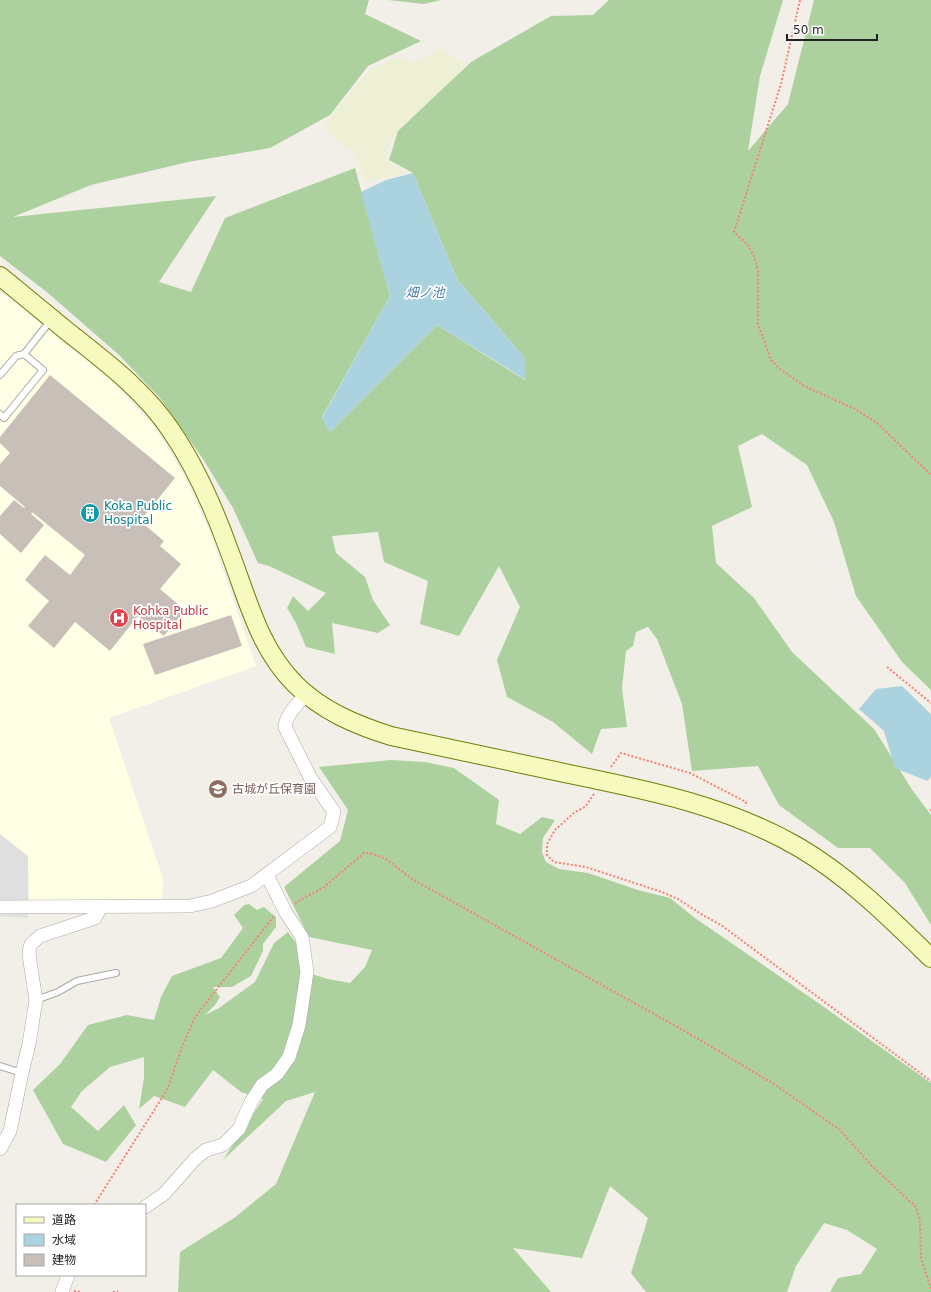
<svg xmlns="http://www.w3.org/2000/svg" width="931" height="1292" viewBox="0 0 931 1292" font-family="'DejaVu Sans','Noto Sans JP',sans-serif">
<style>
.residential{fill:#e0dfdf}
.education{fill:#ffffe5}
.farmland{fill:#eef0d5}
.forest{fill:#add19e}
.water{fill:#aad3df}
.building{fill:#c7bfb8}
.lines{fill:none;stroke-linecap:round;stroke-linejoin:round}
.lane-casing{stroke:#a9a9a9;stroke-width:8}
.street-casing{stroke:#a9a9a9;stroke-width:14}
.secondary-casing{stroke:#707d05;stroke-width:20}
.path{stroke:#fa8072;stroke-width:2;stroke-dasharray:2 2;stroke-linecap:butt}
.lane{stroke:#fff;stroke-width:6}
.street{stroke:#fff;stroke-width:13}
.secondary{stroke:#f7fabf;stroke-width:18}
.labels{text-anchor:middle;stroke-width:3.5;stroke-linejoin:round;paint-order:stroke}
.culture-label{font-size:12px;fill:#0d838f;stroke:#fff;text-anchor:start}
.health-label{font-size:12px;fill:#be3a42;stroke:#fff;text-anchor:start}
.education-label{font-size:12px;fill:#785e54;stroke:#fff;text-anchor:start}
.water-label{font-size:13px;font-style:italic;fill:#4a7aab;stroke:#fff}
</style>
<rect width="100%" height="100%" fill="#f2efe9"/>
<path class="residential" d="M0 834 28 856V918L0 916Z"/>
<path class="education" d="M0 291 109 378 154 426 184 475 210 532 256 666 109 718 163 878 162 902 29 901 28 856 0 834Z"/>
<path class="farmland" d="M439 48 465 64 437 100 399 136 391 139 385 157 391 164 405 173 365 182 355 154 322 128 368 71 396 58 415 63Z"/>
<path class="forest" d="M0 0H369L365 14 421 41 368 66 330 115 270 148 188 162 91 185 13 217 216 196 159 282 191 292 225 218 355 168 390 296 322 417 330 432 437 325 525 380 524 357 457 279 413 173 389 160 398 131 471 62 551 16 593 15 609 0H783L760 76 748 151 788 104 814 0H931V690L902 662 856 596 834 522 807 465 762 434 738 446 752 507 712 526 716 563 754 598 792 652 874 729 913 791 931 815V925L905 883 870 848H838L779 805 758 766 692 771 682 704 657 639 648 627 636 632 633 646 626 651 622 688 627 727 601 729 592 754 553 722 507 697 497 660 520 607 499 566 459 636 420 624 428 581 384 562 378 532 332 536 336 553 365 577 373 600 390 625 378 633 332 623 335 654 306 647 296 623 287 608 293 596 308 611 326 593 269 566 258 563 233 508 203 459 159 397 119 355 48 293 0 256Z
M388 0H441L424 4Z
M391 760 425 762 454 768 499 800 496 824 520 834 542 817 555 820 543 838 542 852 546 862 559 869 588 873 638 890 670 898 695 918 824 1007 931 1083V1292H830L838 1278 861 1274 877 1249 847 1230 824 1223 796 1266 787 1292H646L631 1273 648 1218 610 1186 582 1258 513 1248 551 1292H178L180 1252 234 1218 276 1184 315 1092 286 1101 223 1160 263 1099 241 1092 213 1070 185 1107 154 1096 139 1109 144 1078V1057L110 1067 82 1091 71 1107 98 1131 124 1105 136 1125 106 1162 63 1144 33 1090 60 1064 88 1025 127 1015 154 1020 161 997 172 976 221 958 243 928 234 915 244 905 249 904 257 910 264 907 276 917V927L263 944V951L251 976 232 987H213L220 997 215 1005 205 1015 219 1008 255 982 274 943 288 932 299 947 305 972 328 979 350 983 365 967 372 950 309 937 284 887 340 841 348 810 319 767Z"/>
<path class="water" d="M413 173 457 279 524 357 526 380 437 325 330 432 322 418 390 296 361 192 386 180Z
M902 686 931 714V777L927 781 895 768 884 731 859 709 876 689Z"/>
<path class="building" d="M50 375 175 478 140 521 164 541 160 546 181 564 160 589 185 610 164 636 138 616 110 651 75 622 54 648 28 626 49 601 25 580 45 555 70 575 85 555 32 512 31 514 44 525 21 553 0 534V516L14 500 24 508 25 507 0 486V464L10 453 0 443V437Z
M231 615 242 646 155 675 143 644Z"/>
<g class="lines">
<defs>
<path id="lane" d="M0 375 16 356 24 354 51 320
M0 414 4 418 43 370 24 354
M36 1000 58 992 77 981 116 973
M0 1066 22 1073"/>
<path id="street" d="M0 907 190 906 212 901 251 886 330 827 334 812 310 777 285 727C286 714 298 704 306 694
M0 1149 10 1131 22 1073 29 1044 36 1000 30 962 29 951 31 944 40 936 95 918 101 907
M145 1207 164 1194 195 1159 206 1150 223 1145 239 1129 251 1102 262 1085 277 1074 289 1057 299 1025 307 972 302 937 286 913 267 875
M62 1292 68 1275"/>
<path id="secondary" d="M0 276C23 295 45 313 68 332 106 362 145 391 172 432 197 469 215 511 230 553 248 600 259 648 295 684 322 711 356 725 391 736 452 749 513 762 574 775 652 791 730 807 800 848 849 877 890 918 931 958"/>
</defs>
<use href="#lane" class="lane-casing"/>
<use href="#street" class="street-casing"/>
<use href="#secondary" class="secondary-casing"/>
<path class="path" d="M800 0 781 84 734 232 749 246 755 259 758 271V324L771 360 780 369 804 386 855 409 877 423 931 475
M887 667 931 703
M611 767 621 753 690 773 746 802 745 806
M594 794 585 807 575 812 555 830 547 844V855L554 862 586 867 662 892 678 899 701 914 721 925 931 1081
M931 809V811
M295 903 324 887 364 853C383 853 397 868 412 879L695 1037 777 1086 840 1130 870 1164 916 1207 920 1223 921 1258 931 1289
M94 1205 167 1090 182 1047 195 1017 274 916
M74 1291 81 1292
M113 1292 118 1291"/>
<use href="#lane" class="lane"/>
<use href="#street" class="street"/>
<use href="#secondary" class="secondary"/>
</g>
<defs>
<symbol id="building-disc" viewBox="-11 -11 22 22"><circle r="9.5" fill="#0f9aa8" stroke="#fff"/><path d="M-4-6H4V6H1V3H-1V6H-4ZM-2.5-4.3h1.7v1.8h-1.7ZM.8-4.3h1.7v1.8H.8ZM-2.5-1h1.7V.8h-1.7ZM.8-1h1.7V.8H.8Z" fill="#fff"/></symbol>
<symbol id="hospital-disc" viewBox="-11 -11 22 22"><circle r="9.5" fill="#e0444e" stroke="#fff"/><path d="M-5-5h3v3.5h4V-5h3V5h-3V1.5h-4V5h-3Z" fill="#fff"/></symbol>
<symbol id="school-disc" viewBox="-11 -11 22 22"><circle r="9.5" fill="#8d6e63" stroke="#fff"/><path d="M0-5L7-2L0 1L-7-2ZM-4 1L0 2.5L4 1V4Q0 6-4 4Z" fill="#fff"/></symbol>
</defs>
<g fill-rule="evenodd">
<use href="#building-disc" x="79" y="502" width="22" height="22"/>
<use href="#hospital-disc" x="108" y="607" width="22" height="22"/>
<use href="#school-disc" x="207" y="778" width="22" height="22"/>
</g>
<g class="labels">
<g class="culture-label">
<text x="104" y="510">Koka Public<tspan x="104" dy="14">Hospital</tspan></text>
</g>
<g class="health-label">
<text x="133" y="615">Kohka Public<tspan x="133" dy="14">Hospital</tspan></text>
</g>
<g class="education-label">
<text x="232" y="793">古城が丘保育園</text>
</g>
<g class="water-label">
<text x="425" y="297">畑ノ池</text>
</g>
</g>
<rect x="16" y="1204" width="130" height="72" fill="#ffffff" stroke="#a7a7a7"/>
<rect x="24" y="1217" width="20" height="6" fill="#f7fabf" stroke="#a7a7a7"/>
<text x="52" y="1224" font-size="12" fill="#222222">道路</text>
<rect x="24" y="1234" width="20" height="12" fill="#aad3df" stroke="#a7a7a7"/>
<text x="52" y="1244" font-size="12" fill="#222222">水域</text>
<rect x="24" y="1254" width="20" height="12" fill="#c7bfb8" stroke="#a7a7a7"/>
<text x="52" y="1264" font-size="12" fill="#222222">建物</text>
<path d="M787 34v6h90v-6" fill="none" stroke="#222222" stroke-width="2"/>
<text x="793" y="34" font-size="12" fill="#222222" stroke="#ffffff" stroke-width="3" paint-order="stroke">50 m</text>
</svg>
